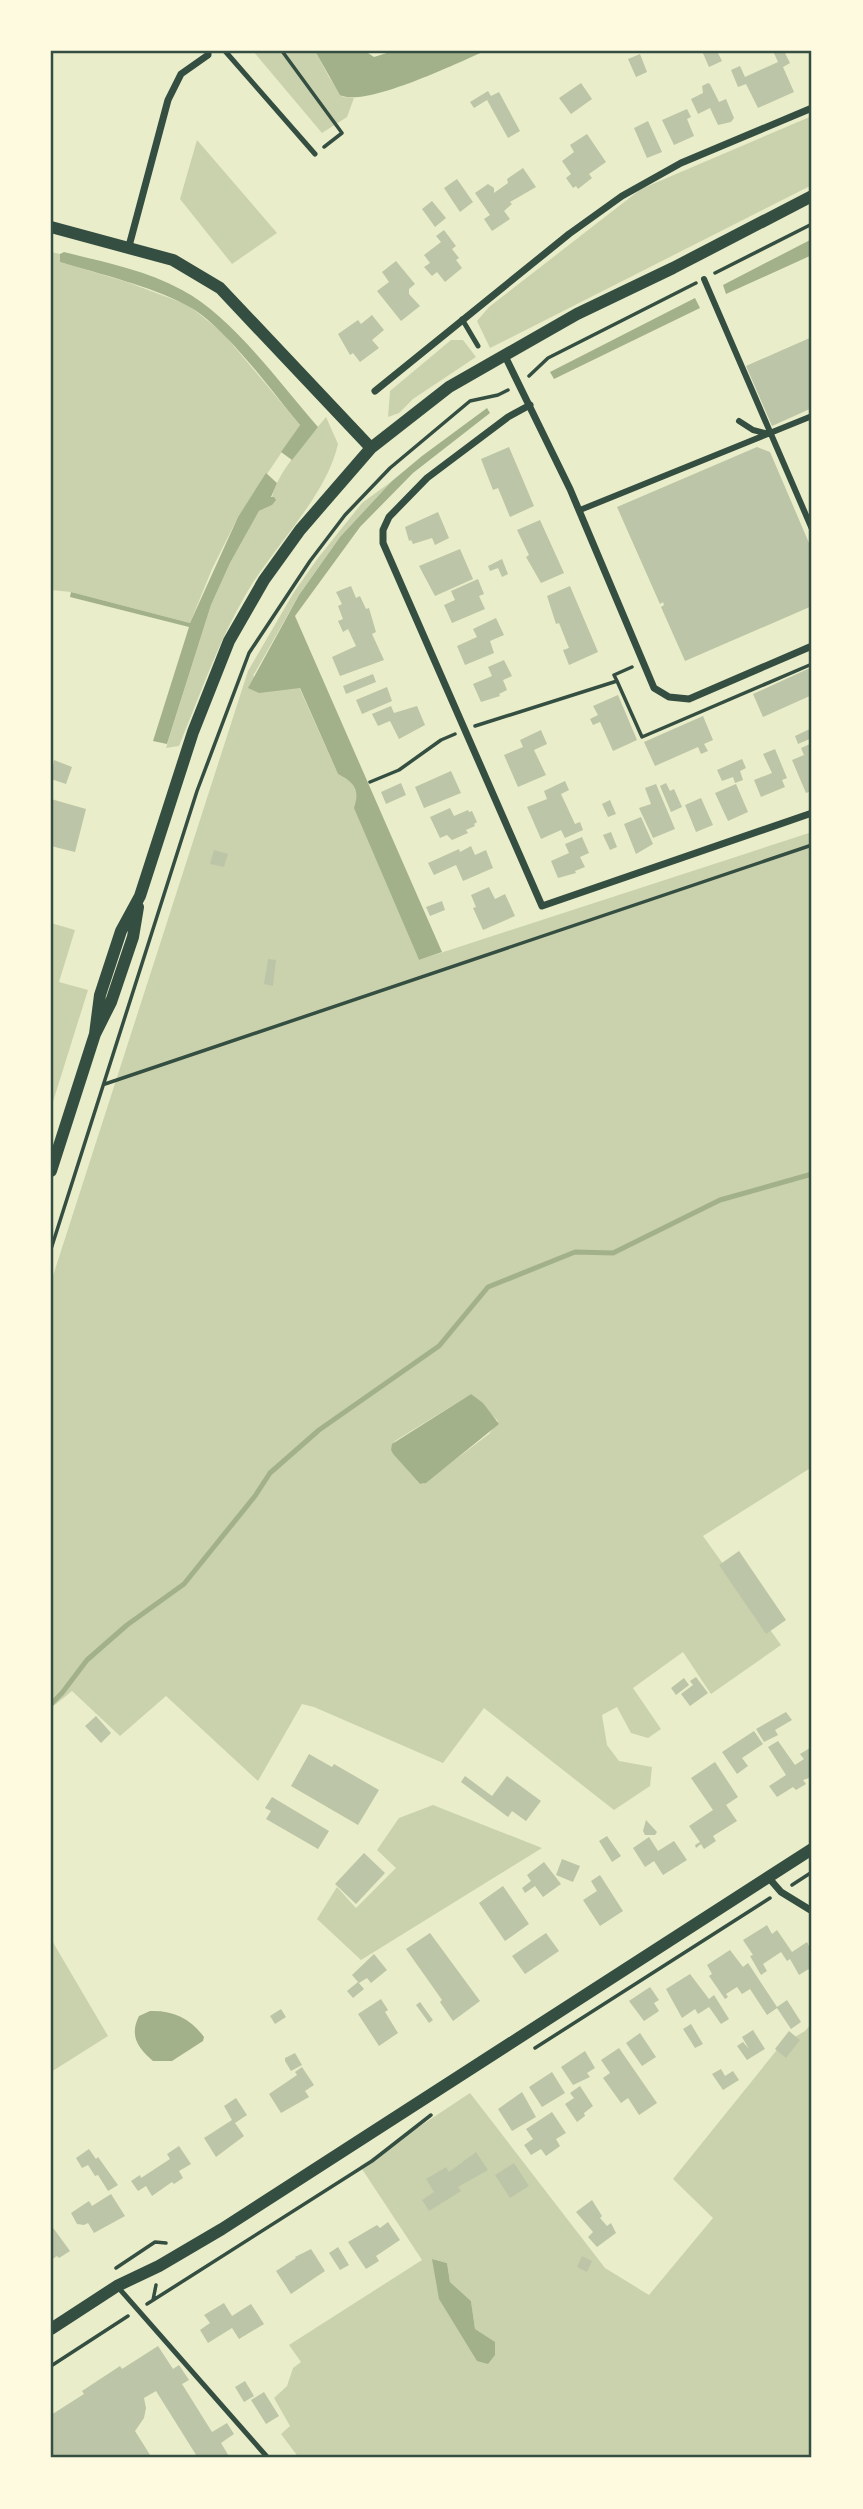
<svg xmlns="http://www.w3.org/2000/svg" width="863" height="2509" viewBox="0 0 863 2509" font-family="'Exo 2',sans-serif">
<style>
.green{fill:#cad2ad;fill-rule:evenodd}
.water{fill:#a3b18a}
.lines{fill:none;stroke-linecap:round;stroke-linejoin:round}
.stream{stroke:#a3b18a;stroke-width:5}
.building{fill:#bcc5a7}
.path{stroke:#344e41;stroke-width:3.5}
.service{stroke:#344e41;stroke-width:5}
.pedestrian{stroke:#344e41;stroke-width:6}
.minor{stroke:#344e41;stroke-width:7}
.tertiary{stroke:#344e41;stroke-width:12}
.neatline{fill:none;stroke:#344e41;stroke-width:2.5}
</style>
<rect width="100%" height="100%" fill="#e9edc9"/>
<path class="green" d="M253 51H315L329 77 343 97 354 98 347 117 322 133Z
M812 116V185L490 348 477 321 489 307 641 189Z
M197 140 277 233 232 264 180 199Z
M51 252 60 254V262L127 282 188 305 223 333 300 425 238 517 212 569 190 623 71 592 51 590Z
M451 340H463L476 357 413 399 399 413 388 417 390 391Z
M326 417 338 444C326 497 273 547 246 594 218 642 200 695 179 746L166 748 211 605 230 563 259 511 272 505C268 481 311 436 326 417Z
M392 481 340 537 299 595 253 676 299 687 338 774C355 783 360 790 355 809L419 960 812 832V1467L703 1536 781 1645 711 1694 683 1652 633 1688 661 1729 648 1738 631 1733 617 1707 602 1715 607 1745 619 1761 652 1767 650 1786 614 1810 484 1708 443 1763 314 1707 302 1704 258 1781 166 1696 120 1736 72 1691 51 1708V1282L248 671 294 592 318 558 362 503ZM471 1394 498 1421 489 1434 423 1484H420L393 1454 391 1450 395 1441Z
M51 923 75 930 59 982 88 990 51 1108Z
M433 1805 542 1848 361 1960 317 1919 337 1887 356 1908 396 1868 377 1850 399 1818Z
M51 1939 108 2036 51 2072Z
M812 2023V2458H299L281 2434 290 2426 274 2398 287 2386 293 2368 301 2362 289 2345 422 2260 360 2166 470 2093 605 2268 649 2295 713 2218 673 2179 780 2046 805 2031ZM432 2259 447 2263 450 2282 471 2301 475 2329Z"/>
<path class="water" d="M315 51H365L374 57 393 51H485C457 63 365 108 340 95Z
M812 239V255L726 294 723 285Z
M64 252C103 262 146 270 182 290 233 317 280 384 318 427L292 460 281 452 300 425C271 391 224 324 186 305 151 286 99 274 60 262V254Z
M695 298 700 308 554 379 550 372Z
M487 408 490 413 413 473 360 527 295 616 442 952 419 960 354 808C360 790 355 783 338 774L300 688 259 693 248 688 299 595 340 537 392 481 422 456Z
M266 473 277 483 271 497H274L276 500 272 505 259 511 230 563 211 605 167 744 153 741 189 627 70 597 71 592 190 623 238 517Z
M471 1394 483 1403 499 1424 426 1483 420 1484 393 1454 391 1450 392 1444Z
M150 2011C173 2010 191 2019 204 2037L203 2041 172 2061H153C138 2048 129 2036 139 2016Z
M432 2259 447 2263 450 2282 471 2301 475 2329 495 2342V2355L488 2364 477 2361 439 2299Z"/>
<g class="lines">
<path class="stream" d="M51 1704 62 1693 87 1660 127 1625 184 1584 255 1496 270 1473 319 1430 439 1346 488 1287 575 1252 613 1253 720 1200 812 1174"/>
</g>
<path class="building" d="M702 51H717L722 61 709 67Z
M773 51H784L790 63 783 67 794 92 758 108 746 84 738 87 731 70 740 66 745 77 778 62Z
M640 54 647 72 636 77 628 59Z
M581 83 592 99 571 114 559 98Z
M708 83 710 84 719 102 726 99 734 118 731 122 718 125 710 108 698 114 691 99 703 93 702 86Z
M488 91 491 96 499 92 520 131 508 138 487 100 474 108 470 102Z
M687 109 691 117 687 119 694 136 674 145 662 120Z
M648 121 662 152 647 158 634 128Z
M587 134 606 162 589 174 592 178 578 189 576 186 573 188 566 178 571 174 562 161 574 152 570 145Z
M523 168 536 187 510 202 512 204 504 211 510 219 492 231 484 219 490 215 475 193 488 184 494 188V193L508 183 507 179Z
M457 179 473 202 460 212 444 188Z
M432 201 446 218 435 227 422 209Z
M444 230 456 246 452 249 459 258 456 260 462 268 445 282 437 272 432 276 424 267 430 263 424 255 441 242 436 236Z
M396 261 415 284 409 289V294L420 306 401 321 377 291 389 282 382 272Z
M372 315 384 330 372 340 379 348 360 362 353 353 350 355 338 334 358 320 361 324Z
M812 337V408L772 426 746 366Z
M509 447 534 506 510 517 498 488 493 490 481 459Z
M757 447 770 452 812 550V606L685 661 661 607 664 605 663 602 660 604 617 507Z
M438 512 449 538 435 545 432 538 413 544 411 540 409 541 405 527Z
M540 520 564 573 541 583 526 557 529 555 517 530Z
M460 549 473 579 435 596 419 566Z
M502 559 508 574 502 577 498 568 490 571 488 566Z
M478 579 484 594 479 596 485 609 452 623 444 605 455 600 451 591Z
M351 586 356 598 360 596 366 609 369 608 376 632 372 634 384 660 340 676 332 657 356 646 348 629 343 632 338 621 343 619 338 606 342 604 336 592Z
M570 586 598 652 569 665 563 650 569 648 559 623 556 624 547 596Z
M496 618 504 635 490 641 494 653 465 665 457 646 477 637 473 629Z
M504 660 512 676 503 680 507 690 499 694 500 696 481 702 473 684 492 676 488 667Z
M812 667V695L763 717 753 694Z
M373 674 376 682 346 694 343 686Z
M387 687 392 701 362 714 356 700Z
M618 695 637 740 613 751 600 722 593 725 590 719 598 715 593 706Z
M391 706 394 713 417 706 425 725 399 739 390 721 378 726 372 714Z
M703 716 713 740 704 744 708 751 701 754 698 747 655 766 644 742Z
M812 728V738L798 744 795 736Z
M541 730 547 744 534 750 546 775 518 787 504 755 523 747 520 740Z
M812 743V791L806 793 792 760 804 755 801 748Z
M775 749 787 778 782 780 785 787 761 797 754 780 772 773 763 754Z
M742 759 746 768 740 771 743 780 735 783 733 777 722 781 717 770Z
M54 760 72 767 66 784 51 779Z
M451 771 461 793 424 808 415 787Z
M565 781 569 790 561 794 575 824 580 822 583 830 565 838 561 830 541 839 527 807 547 799 544 791Z
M401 783 406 795 386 804 381 792Z
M666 783 670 791 674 789 682 807 671 812 660 786Z
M656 784 675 829 653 838 639 808 651 804 645 788Z
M736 784 748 812 728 821 715 793Z
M701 798 713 825 696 832 685 805Z
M51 799 86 809 75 852 51 846Z
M610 800 616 814 608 817 602 804Z
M450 808 454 816 468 810 469 812 472 811 477 822 474 824 475 826 466 830 468 833 452 840 447 835 440 838 430 817Z
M641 817 653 844 636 854 624 824Z
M611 832 617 847 610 850 603 835Z
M582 837 589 853 580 857 585 867 575 871 576 873 558 878 551 861 569 853 565 844Z
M471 846 475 855 486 850 493 868 463 881 456 865 434 875 428 863 459 849 460 852Z
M214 850 228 854 224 867 210 864Z
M489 887 495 899 505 894 515 916 483 930 473 908 476 907 471 895Z
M442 901 445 910 430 916 426 907Z
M268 959 276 960 273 986 264 984Z
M739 1551 786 1620 766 1634 719 1565Z
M696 1677 708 1693 690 1706 681 1694 693 1685 690 1681Z
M684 1678 689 1685 676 1695 671 1688Z
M786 1712 792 1720 775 1730 778 1735 764 1742 756 1729Z
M96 1716 111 1733 101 1743 85 1726Z
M754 1731 763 1744 742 1758 748 1766 737 1774 722 1752Z
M778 1741 795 1765 804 1759 800 1754 810 1748 812 1752V1777L803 1780 806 1784 796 1790 793 1787 777 1797 769 1786 786 1775 768 1747Z
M309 1754 332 1767 334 1764 379 1790 358 1825 291 1786Z
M715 1762 738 1797 726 1805 737 1821 713 1836 716 1841 704 1849 701 1844 696 1848 695 1845 700 1842 689 1826 713 1810 691 1778Z
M465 1776 492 1796 507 1776 541 1801 526 1821 512 1811 508 1817 461 1782Z
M272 1797 329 1831 318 1849 266 1819 271 1811 265 1808Z
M646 1820 657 1832 655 1835H645L643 1831Z
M607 1836 621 1856 612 1862 599 1841Z
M649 1837 658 1851 674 1841 687 1860 663 1875 654 1861 645 1867 633 1848Z
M364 1853 385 1873 356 1904 335 1884Z
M562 1859 580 1866 573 1882 556 1875Z
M544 1862 561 1884 543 1897 535 1886 525 1893 522 1888 531 1881 527 1875Z
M600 1875 623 1911 600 1926 583 1900 597 1891 591 1881Z
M503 1886 529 1924 505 1941 479 1903Z
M767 1925 772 1934 777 1930 792 1952 807 1942 812 1952V1967L799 1975 790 1959 787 1961 781 1952 763 1964 767 1971 761 1975 750 1956 753 1955 743 1940Z
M430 1933 480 2001 453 2021 440 2002 442 2000 406 1949Z
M546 1933 559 1951 525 1974 512 1956Z
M730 1950 743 1967 748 1963 777 2007 787 2000 801 2022 791 2029 777 2008 767 2015 750 1989 742 1994 737 1987 726 1994 728 1997 725 1999 709 1976 712 1974 707 1965Z
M374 1954 387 1970 371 1983 367 1978 359 1983 352 1975Z
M690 1974 709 1999 714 1995 729 2019 721 2024 709 2007 698 2014 695 2009 682 2018 666 1989Z
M358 1982 364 1989 353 1998 347 1991Z
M650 1987 659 2000 654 2003 659 2011 644 2021 629 2001Z
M381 1999 388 2010 385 2012 398 2033 379 2046 358 2014Z
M420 2002 433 2020 429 2023 416 2005Z
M281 2009 286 2017 275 2024 270 2016Z
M691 2024 703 2044 695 2048 683 2029Z
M753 2030 765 2049 747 2060 737 2046 743 2042 749 2049 742 2037Z
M789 2031 800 2040 786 2058 775 2049Z
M640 2033 656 2057 642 2066 626 2043Z
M619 2048 657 2103 639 2115 628 2098 621 2103 603 2078 610 2073 601 2060Z
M585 2051 595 2068 587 2073 590 2077 573 2085 561 2067Z
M295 2053 302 2065 291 2071 285 2061V2058Z
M302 2067 314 2085 305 2091 309 2097 281 2113 269 2094 297 2075 295 2072Z
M721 2069 725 2076 733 2071 739 2080 723 2090 712 2074Z
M552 2072 565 2093 542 2107 529 2087Z
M580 2086 593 2106 584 2113 585 2116 577 2122 565 2104 574 2098 570 2093Z
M522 2092 536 2117 512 2131 498 2109Z
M236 2098 247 2115 235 2123 244 2136 216 2157 204 2138 232 2120 224 2106Z
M552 2112 566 2133 556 2139 560 2146 546 2156 541 2149 531 2155 524 2145 533 2139 526 2129Z
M179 2146 191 2164 179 2171 183 2178 174 2184 172 2182 152 2196 146 2186 138 2191 131 2181 140 2175 141 2178 170 2159 167 2154Z
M89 2149 96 2159 98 2157 118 2185 108 2191 98 2175 95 2176 88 2165 82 2168 76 2158Z
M476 2152 488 2170 458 2187 461 2191 429 2211 422 2200 434 2192 426 2179 446 2167 449 2172Z
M514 2163 529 2186 510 2198 495 2175Z
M111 2194 125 2216 94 2233 88 2223 84 2225 77 2224 71 2213 89 2201 92 2206Z
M592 2200 602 2216 600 2218 607 2226 611 2223 616 2233 597 2247 588 2237 593 2232 576 2212Z
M388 2222 400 2240 376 2256 379 2261 366 2269 348 2242 377 2225 380 2228Z
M51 2225 70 2251 59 2258 57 2256 51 2260Z
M338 2247 349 2265 340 2270 329 2253Z
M311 2249 325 2271 291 2294 276 2271 296 2258 295 2257Z
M582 2256 592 2261 587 2272 577 2267Z
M224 2303 232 2316 251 2304 264 2324 239 2339 232 2328 208 2343 200 2330 210 2323 204 2315Z
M158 2346 173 2369 179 2365 189 2380 182 2384 212 2432 227 2423 234 2434 221 2443 230 2458H198L156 2391 144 2398 146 2408 144 2418 135 2431 152 2458H51V2415L84 2394 82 2391 120 2366 122 2369Z
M245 2381 254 2396 244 2402 235 2387Z
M264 2392 279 2416 266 2424 251 2400Z"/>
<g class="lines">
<path class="path" d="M282 51 342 133 324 147
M715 273 812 224
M529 376 548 358 696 283
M617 681 642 737 812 664
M475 726 617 681 614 675 632 667
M370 782 399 770 441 740 455 734
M105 1084 812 845
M51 1249 197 791 249 653 310 561 345 515 390 468 470 401 498 395 508 390
M792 1885 812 1872
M535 2048 770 1898
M116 2268 155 2242 166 2243
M153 2300 156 2285
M147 2304 372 2161 431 2115
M51 2366 128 2316"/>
<path class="service" d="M225 51 315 154
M462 319 478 346
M117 2286 268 2458"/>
<path class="pedestrian" d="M704 279 812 529
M739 421 753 430 769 434
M580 510 812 416"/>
<path class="minor" d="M129 246 168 100 181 74 208 55V51
M504 354 570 489 654 688 669 697 689 699 812 646
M375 391 569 234 622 196 681 163 812 108
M530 405 508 417 427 478 389 517 383 530V543L542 906 812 813
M768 1877 781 1892 812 1911"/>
<path class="tertiary" d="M51 227 173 260 220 288 371 448
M95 1034 100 995 121 931 140 896 193 732 229 641 264 580 300 530 371 448 449 387 577 314 673 268 812 196
M51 1171 95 1034 111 1002 133 937 138 907
M51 2329 117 2286 159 2266 222 2229 812 1849"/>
</g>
<rect width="863" height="2509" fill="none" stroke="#fefae0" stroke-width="105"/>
<rect x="52" y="52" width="758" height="2404" class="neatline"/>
</svg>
